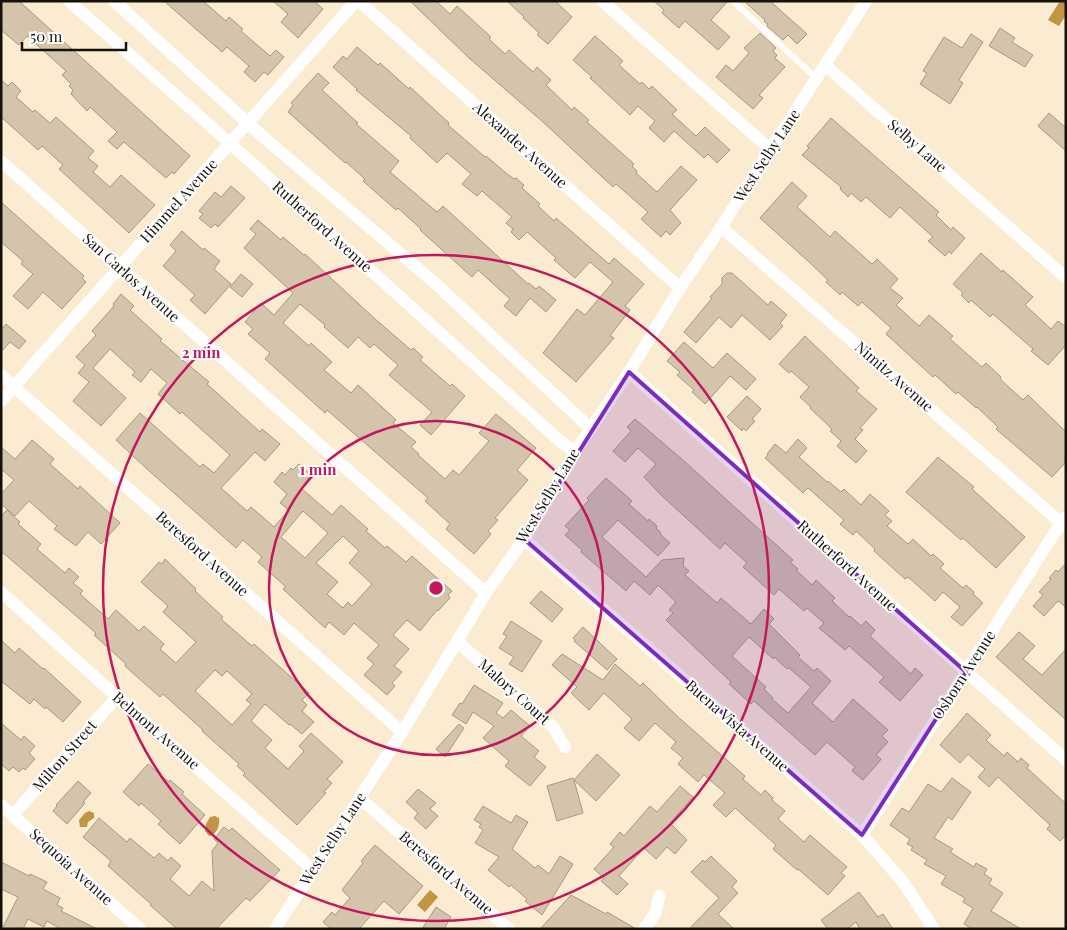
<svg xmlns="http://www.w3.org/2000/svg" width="1067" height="930" viewBox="0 0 1067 930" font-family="'Playfair Display',serif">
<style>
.water{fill:#c19544}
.building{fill:#d3c4ab;stroke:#a79981;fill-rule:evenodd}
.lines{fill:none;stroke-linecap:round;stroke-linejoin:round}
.lane{stroke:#fff;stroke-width:6}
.street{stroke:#fff;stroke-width:12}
.marked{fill:#7b2cbf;fill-opacity:0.2;stroke:#7b2cbf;stroke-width:4;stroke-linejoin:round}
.ring{fill:none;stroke:#c2185b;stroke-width:2.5}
.labels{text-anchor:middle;stroke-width:4;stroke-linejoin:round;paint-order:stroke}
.street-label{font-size:15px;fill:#171209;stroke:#fff}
.centre{fill:#c2185b;stroke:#fff;stroke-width:2.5}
.ring-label{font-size:15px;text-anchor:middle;font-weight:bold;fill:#c2185b;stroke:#fff;stroke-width:4;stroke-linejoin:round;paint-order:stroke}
</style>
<rect width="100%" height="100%" fill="#fbebd1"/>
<path class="water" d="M1060 1H1066V15L1059 26 1048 20Z
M89 811 94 813V818L88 822 87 827H80L79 820 85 813Z
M215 816 219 818C220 825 217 835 209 836L205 831 206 824 210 817Z
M430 890 438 897 425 912 417 905Z"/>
<path class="building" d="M1 1H19L190 156 174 174 172 172 166 178 124 142 117 149 108 141 117 132 90 107 87 111 71 94 73 90 69 86 71 84 62 75 66 71 27 36 19 45 1 30Z
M164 1H203L226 21 229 17 243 29 241 31 270 56 276 50 284 57 268 75 264 72 255 82 244 72 249 66 227 47 222 52Z
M273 1H314L323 9 298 38 281 22 288 14Z
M410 1H436L450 14 457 6 491 37 489 39 505 54 509 50 533 72 537 67 551 80 546 85 572 110 574 107 589 120 587 122 634 164 632 166 637 171 636 173 657 192 681 166 697 180 670 210 681 223 670 235 666 231 661 237 641 219 648 212 616 184 613 187 543 122 469 58Z
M507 1H555L572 17 548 44 537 35 539 33 523 18 524 17Z
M654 1H728L711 20 730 37 718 50 685 21 679 28 662 13 664 10Z
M744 1H770L807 34 797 44 788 35 783 40 767 26 768 24 764 21 765 20Z
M1000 28 1015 38 1012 42 1033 55 1025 67 989 46Z
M760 33 776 48 773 51 777 55 775 58 785 67 759 95 763 98 753 109 716 77 726 65 733 71 749 53 744 48Z
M971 34 983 42 959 80 963 83 950 104 920 84 927 73 923 71 944 37 962 48Z
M595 36 623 61 619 65 640 84 642 82 649 89 652 86 677 110 672 114 696 136 705 127 730 150 717 163 708 154 704 158 674 131 664 142 649 128 655 121 638 106 630 115 590 78 592 77 573 60Z
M357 47 378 65 380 63 409 89 410 87 449 123 448 125 485 157 486 156 506 173 514 179 516 178 524 185 522 188 540 204 538 206 554 221 556 218 609 264 614 258 644 284 625 306 630 310 610 336 614 338 576 382 543 353 577 309 585 315 613 282 590 262 575 278 554 260 556 258 527 232 519 240 511 232 513 229 506 223 512 217 482 191 477 196 462 184 471 174 447 153 437 163 410 138 411 136 356 90 357 89 333 67 343 56 347 59Z
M318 73 329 83 322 90 358 123 356 124 399 161 390 172 437 212 443 206 528 284 529 283 536 289 539 286 556 300 546 312 530 298 516 316 504 306 510 299 478 270 472 277 420 230 421 229 398 208 396 210 363 181 365 179 346 162 345 163 288 112 293 105 291 103Z
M1 80 8 86 12 82 21 91 16 97 33 112 35 110 50 123 56 117 94 151 88 158 98 166 93 172 110 187 121 175 155 205 129 233 59 169 63 165 42 146 38 150 1 117Z
M1049 113 1066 128V151L1038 126Z
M831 118 939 212 936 215 951 230 953 227 965 238 951 254 949 251 945 256 928 241 933 237 900 207 890 218 866 197 861 202 851 193 848 197 840 189 841 187 802 155 809 148 807 146Z
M792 182 807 196 797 207 830 237 835 231 872 264 877 259 898 279 890 288 903 298 896 305 919 326 929 315 953 336 950 339 982 367 986 363 1001 377 1000 379 1023 400 1028 395 1066 432V462L1052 477 996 429 998 427 977 407 976 408 958 392 956 394 935 375 933 377 886 334 891 328 862 302 858 306 842 292 840 295 826 282 828 280 808 261 760 218Z
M231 186 245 198 218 227 215 224 211 228 199 218 203 214 199 211 215 192 221 197Z
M1 202 84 276 82 278 86 282 62 309 43 292 28 309 13 296 33 274 21 264 23 261 1 242Z
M258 220 281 240 283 237 304 255 305 254 374 318 411 350 413 348 423 357 420 360 450 386 452 384 465 396 431 435 420 425 432 412 389 375 398 365 374 344 370 348 358 337 348 348 324 327 325 325 300 304 283 323 309 346 311 343 332 362 324 370 351 393 358 385 396 420 393 423 416 442 411 447 419 454 418 455 445 479 453 470 459 475 489 441 479 433 496 414 536 448 517 470 528 480 495 518 498 520 488 531 491 534 474 554 446 529 450 524 425 501 428 498 327 410 325 413 265 359 270 353 248 334 253 329 245 322 261 303 274 315 293 293 244 248 256 234 250 229Z
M182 231 203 250 204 248 220 261 214 269 231 284 205 314 190 300 195 295 163 266 176 251 170 245Z
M981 253 1002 272 1003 270 1033 297 1025 305 1051 329 1058 321 1066 327V345L1048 365 1031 351 1033 349 993 314 990 317 971 300 969 303 961 295 963 293 953 284Z
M727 273H732L768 305 771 301 787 315 780 323 783 326 770 340 742 315 731 328 719 317 696 343 684 332 712 298 710 297 722 284V278Z
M241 274 253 284 242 297 230 287Z
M121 294 134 306 130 310 162 339 160 341 209 382 207 384 260 432 262 429 280 444 265 461 255 452 221 488 247 511 251 507 274 527 289 510 280 503 287 494 274 482 282 472 285 475 291 468 293 470 299 464 313 477 302 489 332 515 341 505 368 529 366 531 385 548 387 546 406 562 412 556 452 591 448 595 450 598 438 611 437 610 420 631 407 620 393 635 409 649 394 666 402 672 392 683 395 686 387 695 364 675 374 664 367 658 379 645 354 623 344 635 329 622 325 628 283 589 286 587 258 562 262 557 243 540 236 548 147 469 116 440 140 413 200 467 203 464 214 473 230 455 182 412 180 414 158 394 167 383 151 369 141 382 132 375 135 372 110 349 93 368 126 398 101 426 73 401 89 382 78 373 85 365 76 357 96 335 92 331 114 306 113 304ZM303 511 328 533 305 558 281 537ZM343 536 359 551 349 563 372 584 352 606 348 602 343 608 327 594 338 582 316 563Z
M6 324 26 341 19 349 10 342 1 352V330Z
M805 336 859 388 856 391 877 409 860 428 863 430 855 439 867 451 856 463 837 446 841 441 830 431 832 429 810 408 811 407 800 397 809 387 791 371 789 373 779 364Z
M684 342 713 368 727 353 756 379 746 390 730 376 705 404 692 392 694 390 677 375 680 372 667 361Z
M747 396 761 409 752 419 755 421 746 431 743 428 742 431 727 417Z
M635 419 684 461 793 560 790 562 798 569 796 570 812 585 816 580 835 598 832 601 849 617 850 616 861 626 866 621 875 630 870 636 911 674 915 668 923 675 900 701 879 682 884 677 849 646 845 650 819 628 824 623 807 608 804 611 779 589 774 595 743 567 747 563 725 543 720 549 661 495 644 477 656 464 638 448 625 462 613 451 631 431 627 427Z
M798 439 807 448 799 457 827 482 828 481 841 492 844 489 861 505 870 494 889 511 885 515 892 521 887 526 908 544 913 539 931 556 933 554 944 564 940 568 963 588 966 585 974 592 973 594 983 603 962 626 951 617 960 607 943 592 935 601 908 577 905 579 874 551 875 549 856 531 853 535 840 524 844 520 808 488 803 493 765 458 768 455 767 454 775 444 786 453Z
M32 440 54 459 50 464 78 489 80 486 120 523 101 544 88 532 76 546 54 529 57 526 29 501 15 516 1 504V494L14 480 1 469V447L15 459Z
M938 457 974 487 972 489 1025 537 996 568 963 538 961 540 906 492Z
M606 478 632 501 629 504 648 521 649 519 657 526 656 528 661 533 660 534 670 543 658 556 618 520 602 537 646 577 662 560 684 558 683 566 689 571 685 575 717 603 721 598 751 624 764 609 774 619 769 624 800 655 798 657 814 671 817 668 831 681 812 703 833 722 853 699 888 730 882 736 888 742 876 755 881 759 879 762 863 780 852 771 855 767 827 742 815 755 754 701 751 704 729 684 731 682 666 620 673 613 669 610 676 602 658 585 650 595 634 581 626 591 581 552 582 550 565 535 570 530 565 526 589 500 587 498ZM749 637 773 659 774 657 787 669 789 668 811 687 788 713 772 699 773 698 764 689 766 687 732 656Z
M7 510 20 522 18 524 41 544 37 549 65 573 69 568 79 577 73 583 83 591 80 594 108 619 116 610 139 631 144 626 164 644 160 649 176 663 196 642 163 612 168 606 141 582 159 562 162 564 165 559 196 589 195 591 223 617 221 619 252 646 254 644 309 693 302 700 307 705 302 711 314 722 302 734 290 724 289 725 265 704 251 721 272 740 265 748 288 769 304 751 299 746 311 733 343 762 327 779 332 783 324 792 326 793 297 825 243 775 245 773 237 766 239 764 202 731 203 730 163 694 160 697 136 676 125 666 126 664 94 635 96 633 1 551V516ZM215 670 222 676 227 671 252 694 246 700 251 704 232 725 195 691Z
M1066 563V607L1058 601 1044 616 1033 606 1043 595 1039 592 1051 579 1049 578 1056 570 1058 572Z
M541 591 563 609 552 622 530 603Z
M511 621 542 641 522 672 509 664 514 657 499 648 507 636 503 634Z
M583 627 617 659 607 670 574 641 575 640 573 638Z
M1019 632 1035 646 1023 659 1042 675 1066 649V720L996 657Z
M1 640 15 653 19 648 43 669 44 668 81 702 63 722 46 707 45 709 34 699 30 704 1 681Z
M562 654 603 680 615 664 640 686 643 683 677 716 745 776 743 779 761 795 765 790 773 798 772 800 785 811 778 819 804 842 810 835 847 867 841 873 845 876 828 895 798 869 797 870 773 849 776 845 735 808 726 817 713 805 725 793 704 775 698 782 678 764 683 758 671 748 676 742 655 723 639 741 624 728 632 719 604 693 589 710 571 693 577 687 552 665Z
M474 685 503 703 496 713 503 718 511 710 530 726 521 736 539 751 534 757 546 767 530 786 505 766 509 761 483 738 494 726 473 712 466 724 452 715 460 703 462 704Z
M967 713 991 735 986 740 1004 756 1007 752 1018 762 1021 758 1029 765 1027 768 1066 804V835L1060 841 1047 829 1050 825 998 777 989 787 978 777 985 769 968 754 960 763 940 745Z
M1 723 21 740 24 736 35 746 29 753 35 759 25 770 23 768 19 772 13 767 9 771 1 764Z
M459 724 464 728 445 757 436 749Z
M597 754 620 775 596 801 574 780 583 813 557 821 547 786 573 778 574 780Z
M148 764 169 782 170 780 184 792 182 794 205 815 180 844 158 824 161 821 141 803 139 806 123 792Z
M952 778 971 792 952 820 948 817 934 838 953 849 950 852 974 867 976 863 987 869 984 874 992 879 989 884 1003 893 991 911 1021 929H973L964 924 973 908 963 902 965 898 941 884 946 876 924 864 927 860 911 850 913 847 907 844 910 839 890 825 902 808 909 812 928 784 941 792Z
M78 781 91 793 83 802 85 803 67 824 53 811 57 806 56 805Z
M680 786 693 797 670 823 687 840 675 854 667 847 656 859 644 848 619 876 628 884 617 895 601 881 604 878 594 869 614 847 610 844 620 832 624 836 650 806 657 812Z
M418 789 436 803 430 809 438 816 426 829 414 818 418 813 406 802Z
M483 806 511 823 516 815 528 822 512 849 535 868 538 865 549 874 560 856 573 864 542 915 525 901 527 899 511 885 509 887 488 870 499 857 475 843 483 830 479 827 481 824 474 820Z
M99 818 127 842 130 838 154 858 159 853 168 861 171 857 181 866 170 879 189 896 202 881 214 891 212 851 218 843 214 839 224 827 229 831 232 828 280 870 250 901 246 898 216 929H177L150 905 151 904 108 866 111 861 83 837Z
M375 845 423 886 399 914 384 901 359 929H331L323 922 332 912 335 915 350 898 342 890 363 863 361 861Z
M711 856 737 881 732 887 738 893 718 914 734 929H689L719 898 691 872 703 860 705 862Z
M1 862 29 876 30 874 47 882 43 889 60 898 57 905 63 908 61 911 97 929H61L47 921 44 927 28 919 23 929H2L18 897 1 889Z
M859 892 878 917 883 914 893 929H860L856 922 847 929H828L821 920Z
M571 895 606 914 607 912 636 929H540Z
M436 907 451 917 444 929H422Z"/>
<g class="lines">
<path class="lane" d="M733 1 816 78"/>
<path class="street" d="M69 1 214 129 561 442 575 452
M114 1 261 135 436 284 590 428
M359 1 680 288
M602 1 771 150
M825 65 1066 278
M1 161 486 593
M721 227 1066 527
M629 372 1066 760
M1 375 402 732
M1 401 356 1
M524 539 862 835 903 882 934 929
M1 592 117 697 312 869
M457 641 553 727 565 747
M360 798 509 929
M1 805 140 929
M13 815 117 697
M862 835 1064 518
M275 929 402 732 486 593 524 539 579 446 629 372 680 288 721 227 866 1
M644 929 656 912 659 896"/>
</g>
<path class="marked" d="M629 372 966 672 862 835 524 539Z"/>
<g class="ring">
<circle cx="436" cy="588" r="167"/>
<circle cx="436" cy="588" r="333"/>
</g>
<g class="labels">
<g class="street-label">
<text transform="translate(520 145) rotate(42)" y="5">Alexander Avenue</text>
<text transform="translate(917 146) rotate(41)" y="5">Selby Lane</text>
<text transform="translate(767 156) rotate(-57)" y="5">West Selby Lane</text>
<text transform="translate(179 201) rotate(-48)" y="5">Himmel Avenue</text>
<text transform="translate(322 227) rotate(42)" y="5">Rutherford Avenue</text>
<text transform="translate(131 278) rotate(42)" y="5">San Carlos Avenue</text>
<text transform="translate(894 377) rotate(41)" y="5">Nimitz Avenue</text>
<text transform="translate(548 496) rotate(-59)" y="5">West Selby Lane</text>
<text transform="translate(202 554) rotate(42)" y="5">Beresford Avenue</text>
<text transform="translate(847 566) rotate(42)" y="5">Rutherford Avenue</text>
<text transform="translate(964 675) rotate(-57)" y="5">Osborn Avenue</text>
<text transform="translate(514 692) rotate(42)" y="5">Malory Court</text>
<text transform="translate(737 726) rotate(41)" y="5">Buena Vista Avenue</text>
<text transform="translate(156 731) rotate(41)" y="5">Belmont Avenue</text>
<text transform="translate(65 756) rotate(-49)" y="5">Milton Street</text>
<text transform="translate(333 839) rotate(-57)" y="5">West Selby Lane</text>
<text transform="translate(71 867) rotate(42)" y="5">Sequoia Avenue</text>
<text transform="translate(446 873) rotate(41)" y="5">Beresford Avenue</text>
</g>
</g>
<circle cx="436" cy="588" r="8" class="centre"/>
<g class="ring-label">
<text x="201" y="358">2 min</text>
<text x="318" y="475">1 min</text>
</g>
<rect width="1067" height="930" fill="none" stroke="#171209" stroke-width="5"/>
<path d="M22 42v8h104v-8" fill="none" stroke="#171209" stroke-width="2.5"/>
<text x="30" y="42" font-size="15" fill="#171209" stroke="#ffffff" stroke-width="4" paint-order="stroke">50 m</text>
</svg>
